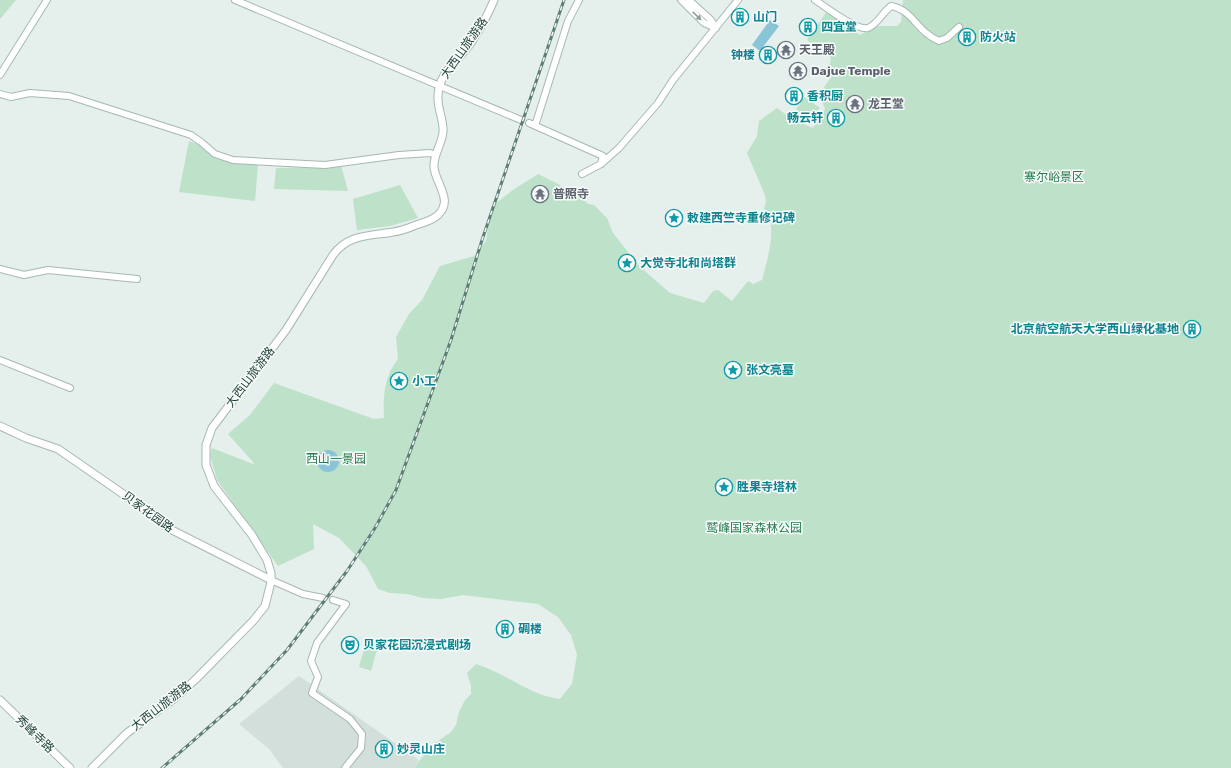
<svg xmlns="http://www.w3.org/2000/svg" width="1231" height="768" viewBox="0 0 1231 768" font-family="Rubik,'Noto Sans SC',sans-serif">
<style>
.built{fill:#d3dfda}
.green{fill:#bde1c9}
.water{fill:#8ac4d7}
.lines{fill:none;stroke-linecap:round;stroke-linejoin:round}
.minor-casing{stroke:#a7b8b3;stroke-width:8}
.tertiary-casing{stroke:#a7b8b3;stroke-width:9}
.minor{stroke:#fff;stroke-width:6}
.tertiary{stroke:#fff;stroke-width:7}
.rail-casing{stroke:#5d7d77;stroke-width:3}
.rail{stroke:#f6fbf9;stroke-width:1.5;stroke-dasharray:4.5;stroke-linecap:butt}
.oneway{fill:#90a09e}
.labels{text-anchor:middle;stroke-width:3;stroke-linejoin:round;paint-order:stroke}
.culture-label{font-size:12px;font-weight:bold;fill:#0d838f;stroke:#f6fbf9;text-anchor:start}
.street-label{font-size:12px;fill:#22423c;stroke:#f6fbf9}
.worship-label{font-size:12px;font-weight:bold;fill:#5b616d;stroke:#f6fbf9;text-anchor:start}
.park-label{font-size:12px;fill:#2a7c50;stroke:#f6fbf9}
</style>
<rect width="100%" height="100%" fill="#e5efeb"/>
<path class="built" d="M299 676 419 760 414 768H283L269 749 239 724Z"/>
<path class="green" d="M0 0H16L0 19Z
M903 0H1231V768H414L431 746 451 732 456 725 459 712 465 700 471 694V685L467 673 476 664C506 673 528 695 560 699L572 684 577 655 571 635 558 617 538 604 463 595 441 599 423 598 407 594 390 593 378 589 366 566 339 538 313 524 314 549 278 566 217 480 210 455 212 448 253 464 254 463 228 434 250 415 274 383 374 419 384 418C383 396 384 377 398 359L396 337 409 314 422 300 440 266 474 256 486 241 491 207 513 190 538 174 576 193 588 204 594 205 607 218 613 233 639 266 670 293 704 303 713 291 718 290 732 301 748 281 753 284 762 280C767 261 779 224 764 208L766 202 765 195 747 153 757 136 759 121 777 108 793 120 813 128 825 109 819 94 835 72 829 68 831 58 807 40 827 11 856 30 859 35 879 26H897L901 22Z
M805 97 820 108 813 117 804 115 796 109Z
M189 141 208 148 214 158 233 163 258 164 255 201 179 192Z
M341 165 348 191 274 189 276 168 332 167Z
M400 185 418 218 390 226 357 230 353 199Z
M367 639 379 642 371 671 359 667Z"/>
<path class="water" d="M770 20 779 26 760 51 752 45Z
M317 461a11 11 0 1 1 22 0a11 11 0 1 1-22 0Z"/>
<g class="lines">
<defs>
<path id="minor" d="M235 0 521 120
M681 0 704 23 716 28
M689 0 711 20 716 28
M815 0C826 7 856 31 868 28 877 25 883 12 891 6 913 10 917 32 939 41L947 38 959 27
M0 75 47 0
M0 94 11 97 30 93 69 96 191 135 201 142 215 154 233 160 325 165 399 155 430 153 436 155
M529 123 603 156 601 164
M535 126 568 21 579 0
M582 174 601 164 619 148 658 103 673 80 738 0
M0 269 24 275 48 270 137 279
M0 360 70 388
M271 580 303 594 323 598
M333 600 346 604 317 643 311 661 318 677 312 693 350 719 362 734 361 748 345 768"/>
<path id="tertiary" d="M0 426 26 438 58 449 139 505 168 528 271 580
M0 700 70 768
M92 768 127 733 175 698 196 679 253 621 265 606 271 582V573L267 560 252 535 214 486 206 465V445L212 428 286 330 333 255C348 234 370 236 393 232 401 231 409 228 416 225 423 223 433 220 438 215 454 200 435 183 434 167 433 155 442 144 443 132 444 120 437 108 438 96 438 73 459 60 471 43 480 29 488 15 494 0"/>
</defs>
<use href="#minor" class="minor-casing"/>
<use href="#tertiary" class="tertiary-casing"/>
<use href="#minor" class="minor"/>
<use href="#tertiary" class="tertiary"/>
<defs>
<path id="rail" d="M162 768 241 699 287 650 347 571 375 528 396 490 451 340 482 240 564 0"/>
</defs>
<use href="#rail" class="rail-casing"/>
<use href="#rail" class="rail"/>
</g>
<defs><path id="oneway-solid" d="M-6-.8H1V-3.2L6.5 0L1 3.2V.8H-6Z"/></defs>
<use class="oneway" href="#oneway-solid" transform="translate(697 16) rotate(44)"/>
<defs>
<symbol id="building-ring" viewBox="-11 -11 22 22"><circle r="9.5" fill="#f6fbf9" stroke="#0f9aa8" stroke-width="1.5"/><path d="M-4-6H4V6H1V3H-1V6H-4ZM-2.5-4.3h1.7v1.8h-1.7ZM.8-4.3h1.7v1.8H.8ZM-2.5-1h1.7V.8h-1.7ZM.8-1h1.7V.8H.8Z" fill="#0f9aa8"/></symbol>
<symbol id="temple-ring" viewBox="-11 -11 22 22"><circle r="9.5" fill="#f6fbf9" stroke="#6b7280" stroke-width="1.5"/><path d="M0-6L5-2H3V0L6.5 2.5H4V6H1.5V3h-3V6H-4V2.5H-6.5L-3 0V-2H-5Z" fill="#6b7280"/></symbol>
<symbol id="sight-ring" viewBox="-11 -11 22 22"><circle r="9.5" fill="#f6fbf9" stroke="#0f9aa8" stroke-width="1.5"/><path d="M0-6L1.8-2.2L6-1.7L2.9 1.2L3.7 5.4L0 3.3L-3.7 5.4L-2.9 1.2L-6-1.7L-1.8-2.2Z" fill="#0f9aa8"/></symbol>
<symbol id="theatre-ring" viewBox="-11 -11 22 22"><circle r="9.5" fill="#f6fbf9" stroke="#0f9aa8" stroke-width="1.5"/><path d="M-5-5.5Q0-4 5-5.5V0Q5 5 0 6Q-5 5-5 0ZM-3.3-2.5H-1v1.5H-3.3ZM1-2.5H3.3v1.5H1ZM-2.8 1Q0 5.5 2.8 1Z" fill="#0f9aa8"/></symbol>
</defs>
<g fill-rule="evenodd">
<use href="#building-ring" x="730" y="7" width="20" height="20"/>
<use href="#building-ring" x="798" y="17" width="20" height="20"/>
<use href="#building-ring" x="957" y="27" width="20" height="20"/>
<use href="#temple-ring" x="776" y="40" width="20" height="20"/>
<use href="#building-ring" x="758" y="45" width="20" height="20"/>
<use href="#temple-ring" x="788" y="61" width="20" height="20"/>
<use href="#building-ring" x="784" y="86" width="20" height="20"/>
<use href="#temple-ring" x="845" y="94" width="20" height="20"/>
<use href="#building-ring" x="826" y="108" width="20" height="20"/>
<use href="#temple-ring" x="530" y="184" width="20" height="20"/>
<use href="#sight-ring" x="664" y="208" width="20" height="20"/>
<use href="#sight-ring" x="617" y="253" width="20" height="20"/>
<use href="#building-ring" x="1182" y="319" width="20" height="20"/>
<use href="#sight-ring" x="723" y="360" width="20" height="20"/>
<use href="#sight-ring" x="389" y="371" width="20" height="20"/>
<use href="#sight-ring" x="714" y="477" width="20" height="20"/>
<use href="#building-ring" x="495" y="619" width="20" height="20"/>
<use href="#theatre-ring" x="340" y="635" width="20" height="20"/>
<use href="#building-ring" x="374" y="739" width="20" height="20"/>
</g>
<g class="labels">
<g class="culture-label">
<text x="753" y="21">山门</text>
<text x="821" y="31">四宜堂</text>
<text x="980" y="41">防火站</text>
<text x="755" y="59" text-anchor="end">钟楼</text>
<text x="807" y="100">香积厨</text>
<text x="823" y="122" text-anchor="end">畅云轩</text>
<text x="687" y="222">敕建西竺寺重修记碑</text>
<text x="640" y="267">大觉寺北和尚塔群</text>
<text x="1179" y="333" text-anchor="end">北京航空航天大学西山绿化基地</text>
<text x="746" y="374">张文亮墓</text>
<text x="412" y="385">小工</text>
<text x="737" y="491">胜果寺塔林</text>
<text x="518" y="633">碉楼</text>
<text x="363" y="649">贝家花园沉浸式剧场</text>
<text x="397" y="753">妙灵山庄</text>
</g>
<g class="street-label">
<text transform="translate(464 48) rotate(-55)" y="4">大西山旅游路</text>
<text transform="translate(250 377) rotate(-53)" y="4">大西山旅游路</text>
<text transform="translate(148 512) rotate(36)" y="4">贝家花园路</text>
<text transform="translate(161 706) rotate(-38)" y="4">大西山旅游路</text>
<text transform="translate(35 734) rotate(44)" y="4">秀峰寺路</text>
</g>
<g class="worship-label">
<text x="799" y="54">天王殿</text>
<text x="811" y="75">Dajue Temple</text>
<text x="868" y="108">龙王堂</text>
<text x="553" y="198">普照寺</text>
</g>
<g class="park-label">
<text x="1054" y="181">寨尔峪景区</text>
<text x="336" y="463">西山一景园</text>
<text x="754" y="532">鹫峰国家森林公园</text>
</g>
</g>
</svg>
